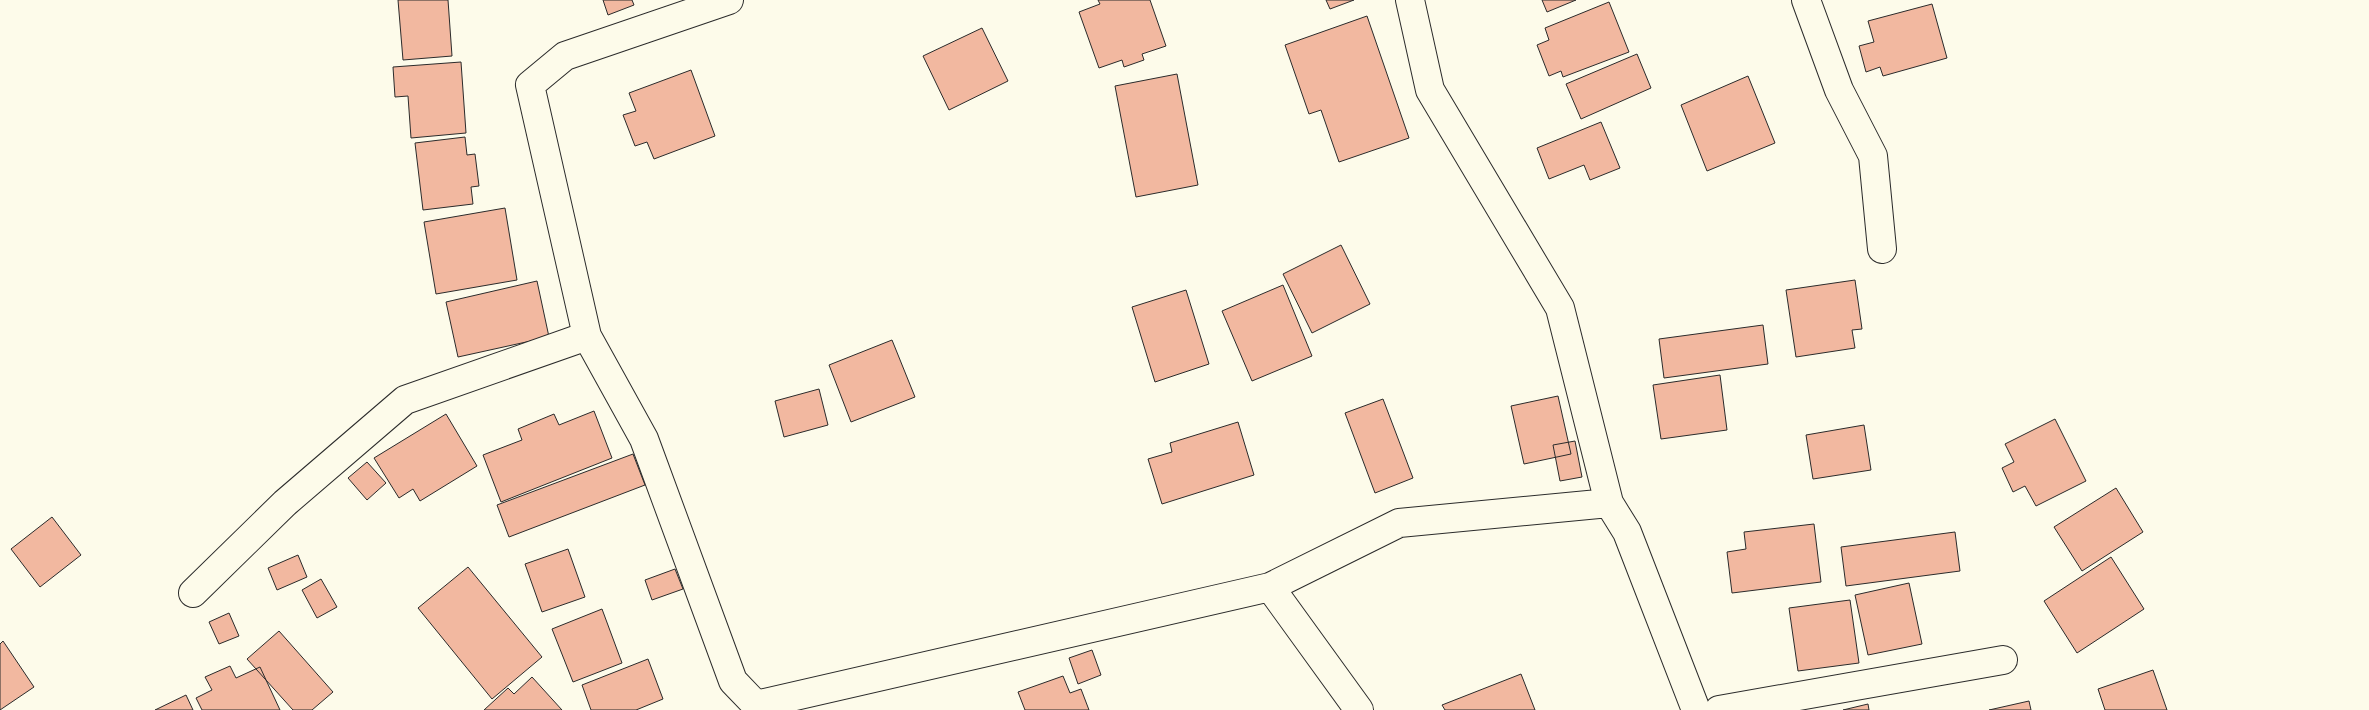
<svg xmlns="http://www.w3.org/2000/svg" width="2369" height="710" viewBox="0 0 2369 710" font-family="'Nunito Sans',sans-serif">
<style>
.building{fill:#f2b8a0;stroke:#2b2b2b}
.lines{fill:none;stroke-linecap:round;stroke-linejoin:round}
.minor-casing{stroke:#2b2b2b;stroke-width:30}
.minor{stroke:#fdfbea;stroke-width:28}
</style>
<rect width="100%" height="100%" fill="#fdfbea"/>
<path class="building" d="M398 0H448L452 56 403 60Z
M603 0H632L634 5 608 15Z
M1098 0H1150L1166 46 1142 54 1144 60 1124 67 1122 60 1099 68 1079 12 1100 4Z
M1326 0H1354L1330 9Z
M1542 0H1576L1547 12Z
M1609 2 1629 52 1563 77 1561 71 1549 76 1537 45 1549 40 1545 28Z
M1932 4 1947 58 1883 76 1880 67 1866 72 1859 46 1874 42 1868 21Z
M1367 16 1409 138 1339 162 1321 110 1309 114 1285 45Z
M982 28 1008 81 949 110 923 56Z
M1637 54 1651 88 1581 119 1566 84Z
M461 62 466 133 411 138 408 96 395 97 393 67Z
M691 70 715 136 654 159 647 142 635 146 623 115 636 111 629 93Z
M1177 74 1198 185 1136 197 1115 86Z
M1748 76 1775 143 1707 171 1681 105Z
M1601 122 1620 168 1590 180 1584 165 1549 179 1537 148Z
M465 137 467 155 475 154 479 186 471 187 473 204 423 210 415 143Z
M505 208 517 280 436 294 424 222Z
M1341 245 1370 304 1312 333 1283 274Z
M1855 280 1862 329 1852 330 1855 348 1796 357 1786 290Z
M537 281 549 337 458 357 446 302Z
M1283 285 1312 356 1252 381 1222 311Z
M1186 290 1209 364 1155 382 1132 307Z
M1763 325 1768 364 1664 378 1659 339Z
M892 340 915 397 851 422 829 365Z
M1720 375 1727 430 1661 439 1653 385Z
M819 389 828 425 784 437 775 401Z
M1558 396 1571 454 1524 464 1511 406Z
M1383 399 1413 478 1375 493 1345 413Z
M594 411 612 458 501 502 483 455 522 440 518 429 554 414 559 425Z
M446 414 477 466 420 501 413 489 399 498 374 458Z
M2055 419 2086 481 2036 506 2025 486 2013 492 2002 468 2014 462 2005 444Z
M1238 422 1254 475 1162 504 1148 459 1172 452 1170 443Z
M1864 425 1871 470 1813 479 1806 435Z
M1575 441 1582 477 1560 481 1553 445Z
M633 454 645 485 509 537 497 505Z
M367 462 386 483 367 500 348 478Z
M2116 488 2143 532 2082 571 2054 527Z
M52 517 81 555 40 587 11 549Z
M1814 524 1821 582 1732 593 1727 552 1746 549 1744 532Z
M1955 532 1960 571 1846 586 1841 547Z
M568 549 585 597 542 612 525 564Z
M298 555 307 577 277 590 268 568Z
M2111 557 2144 609 2077 653 2044 601Z
M468 567 542 657 492 699 418 608Z
M675 569 683 589 652 600 645 580Z
M321 579 337 607 317 618 302 590Z
M1909 583 1922 644 1868 655 1855 595Z
M1850 600 1859 663 1798 671 1789 608Z
M602 609 622 663 573 682 552 629Z
M229 613 239 636 219 644 209 622Z
M279 631 333 692 312 710H293L247 659Z
M3 641 34 687 0 710V644Z
M1092 650 1101 675 1078 684 1069 658Z
M648 659 663 699 636 710H591L582 685Z
M230 666 236 678 260 667 280 710H202L196 698 212 690 205 677Z
M2153 670 2167 710H2105L2098 689Z
M1521 674 1535 710H1445L1442 705Z
M1063 676 1070 693 1081 689 1089 710H1025L1018 692Z
M532 677 562 710H484L508 688 514 694Z
M186 695 193 710H155Z
M2029 701 2031 710H1989Z
M1868 704 1869 710H1843Z"/>
<g class="lines">
<defs>
<path id="minor" d="M729 0 565 56 530 85 587 336 644 439 733 681 756 705 1270 587 1399 523 1609 503
M1410 0 1430 90 1560 308 1609 503 1627 532 1696 710
M1806 0 1839 90 1873 156 1882 249
M1270 587 1359 710
M193 593 285 503 405 400 587 336
M1719 710 2003 660"/>
</defs>
<use href="#minor" class="minor-casing"/>
<use href="#minor" class="minor"/>
</g>
</svg>
